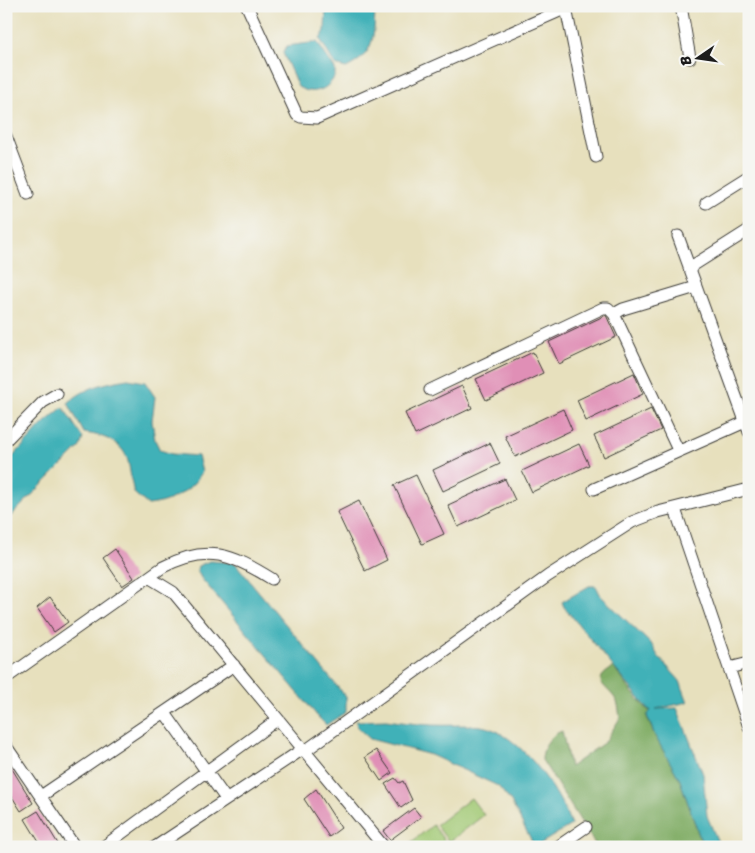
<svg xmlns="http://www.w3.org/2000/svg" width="755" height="853" viewBox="0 0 755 853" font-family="Sriracha,sans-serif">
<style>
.green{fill:#a2c974;stroke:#5f7248}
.forest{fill:#81ad66;stroke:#4e6441}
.water{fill:#41b1b8;stroke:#2e666a}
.building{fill:#e08fb6}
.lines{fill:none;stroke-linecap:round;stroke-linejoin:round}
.minor-casing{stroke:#3a3934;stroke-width:13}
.minor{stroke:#fff;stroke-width:11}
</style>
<rect width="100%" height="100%" fill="#f6f6f2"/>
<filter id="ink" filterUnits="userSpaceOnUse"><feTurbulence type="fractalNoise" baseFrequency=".02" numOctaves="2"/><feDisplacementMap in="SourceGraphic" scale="10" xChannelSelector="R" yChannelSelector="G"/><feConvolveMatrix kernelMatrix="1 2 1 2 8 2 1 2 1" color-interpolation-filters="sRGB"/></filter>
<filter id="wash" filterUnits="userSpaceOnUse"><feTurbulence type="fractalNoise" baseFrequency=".0096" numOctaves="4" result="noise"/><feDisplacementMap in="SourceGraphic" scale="20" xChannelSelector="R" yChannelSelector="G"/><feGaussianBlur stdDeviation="1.12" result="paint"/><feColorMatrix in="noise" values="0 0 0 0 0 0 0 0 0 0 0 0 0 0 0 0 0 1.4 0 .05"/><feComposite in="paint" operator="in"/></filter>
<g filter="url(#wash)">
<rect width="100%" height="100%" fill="#e7e0bd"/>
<path class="green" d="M471 798 484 815 449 842 436 825Z
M433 825 446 843 441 847H405Z"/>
<path class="forest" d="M614 667 631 691 648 710H652L647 717 655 736 680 780 703 847H597L542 760C542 747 550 735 562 731L570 767 605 742 620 718C619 713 619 707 617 702 609 685 587 683 614 667Z"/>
<path class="water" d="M326 6H375C374 35 376 54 346 68L335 65 320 39 325 31Z
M317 42 335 69V75C329 90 313 96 298 87L283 53 287 46Z
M128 379 145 382 155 397 152 421 155 440 160 450 172 454 198 456 202 472C191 491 170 503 148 505L134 493C131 483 130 466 127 458 120 440 100 435 84 433L68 403C85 387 105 383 128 379Z
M63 407 83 438 80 447 6 521V464L44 423Z
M210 561 235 563 346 697V712L326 725 319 718 201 578 197 570 198 566Z
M589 586H596L601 596 652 645 658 656 680 681 688 702 656 709 677 708 703 774 707 816 720 847H703L680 780 655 736 647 716 651 710H649L564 607 562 602Z
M386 720C401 722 416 724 431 725 448 726 465 724 481 726 519 732 560 791 571 825L535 847 511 802 498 786 431 755 370 739 357 727 356 721Z"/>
<g id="blocks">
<path class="building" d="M606 315 616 337 559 364 549 342Z
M533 352 543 373 486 400 476 379Z
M634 373 643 394 586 421 577 400Z
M462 386 472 408 415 435 405 413Z
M563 409 572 430 515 457 505 436Z
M651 409 661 430 604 457 594 436Z
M490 443 500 464 443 491 433 470Z
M579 444 589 465 532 492 522 471Z
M416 475 444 534 422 544 394 485Z
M505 479 515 500 458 527 448 505Z
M359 501 387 560 365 571 337 512Z
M115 549 134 578 122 586 103 558Z
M50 597 68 622 54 632 37 608Z
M376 750 392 773 381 781 365 757Z
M6 759 33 803 21 811 6 787Z
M395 778 399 783 403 781 412 800 401 808 385 784Z
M316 789 341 828 329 837 304 799Z
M414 808 421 817 390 840 383 831Z
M38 811 60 847H42L25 819Z"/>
</g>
</g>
<g filter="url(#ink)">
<use href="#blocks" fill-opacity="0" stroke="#3a3934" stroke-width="1"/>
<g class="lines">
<defs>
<path id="minor" d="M247 6 297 115 301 117 317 118 571 6
M681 6 690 58
M566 8 596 157
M6 136 28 194
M706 203 749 176
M678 236 749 432
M689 268 749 230
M614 314 623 309 696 287
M430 390 603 308H608L614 314 678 450
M6 440 43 402 57 394
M594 489 745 422
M675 509 749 727
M150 578 173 592 384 847
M729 668 749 663
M6 678 163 567C207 544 232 554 272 579
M165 713 226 799
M6 746 75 847
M305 751 548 576 632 522 658 512 749 489
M41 796 234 665
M103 847 278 719
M155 847 303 749
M557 847 586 827"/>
</defs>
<use href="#minor" class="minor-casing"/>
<use href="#minor" class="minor"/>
</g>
</g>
<rect width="755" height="853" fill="none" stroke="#f6f6f2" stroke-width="25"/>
<g transform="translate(698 58) rotate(257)" stroke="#f6f6f2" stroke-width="4" paint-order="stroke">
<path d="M0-4L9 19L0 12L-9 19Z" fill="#1c1c1c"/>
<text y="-8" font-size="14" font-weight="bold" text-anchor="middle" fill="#1c1c1c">B</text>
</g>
</svg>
